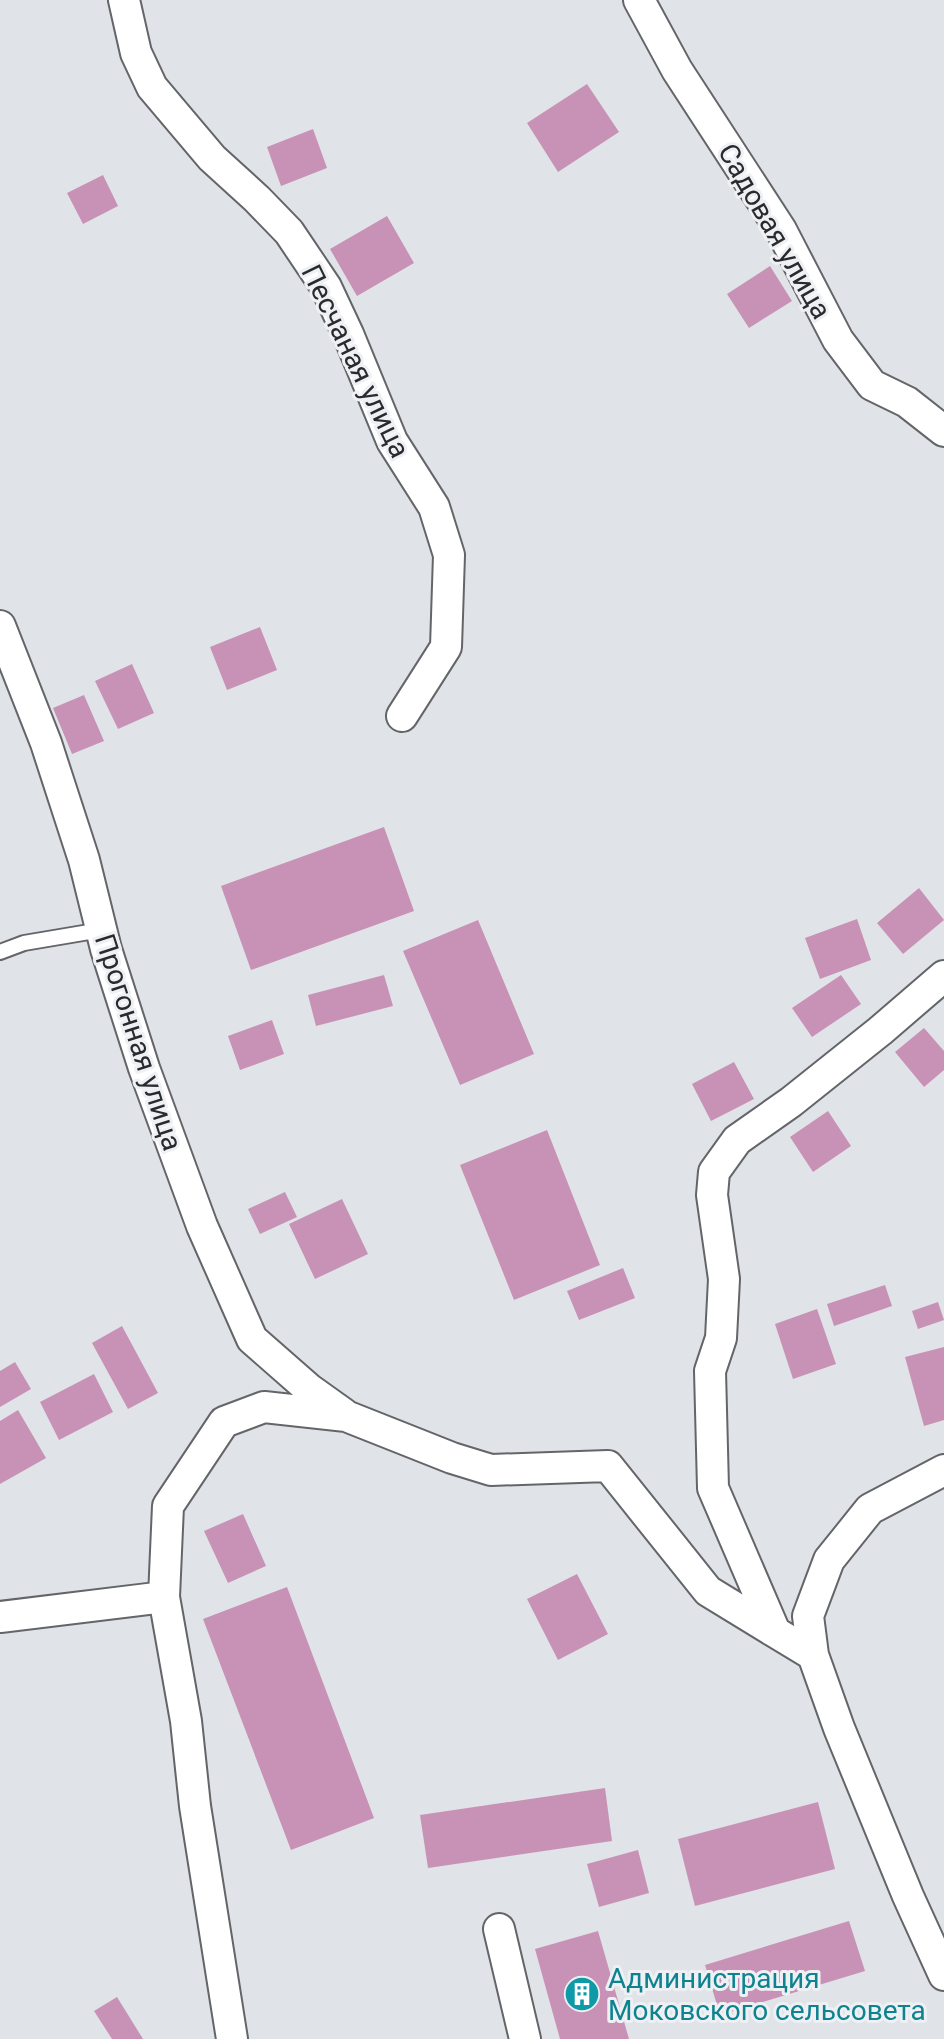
<svg xmlns="http://www.w3.org/2000/svg" width="944" height="2039" viewBox="0 0 944 2039" font-family="Roboto,sans-serif">
<style>
.building{fill:#c892b6}
.lines{fill:none;stroke-linecap:round;stroke-linejoin:round}
.lane-casing{stroke:#636569;stroke-width:18}
.street-casing{stroke:#636569;stroke-width:34}
.lane{stroke:#fff;stroke-width:14}
.street{stroke:#fff;stroke-width:30}
.labels{text-anchor:middle;stroke-width:6;stroke-linejoin:round;paint-order:stroke}
.street-label{font-size:28px;fill:#292a2c;stroke:#eef0f4}
.culture-label{font-size:28px;fill:#0d838f;stroke:#eef0f4;text-anchor:start}
</style>
<rect width="100%" height="100%" fill="#e0e3e7"/>
<path class="building" d="M587 84 619 132 558 172 527 123Z
M313 129 327 168 281 186 267 147Z
M103 175 118 206 83 224 67 193Z
M387 216 414 263 357 296 330 249Z
M770 266 792 301 749 328 727 294Z
M260 627 277 670 227 690 210 647Z
M132 664 154 713 118 729 95 681Z
M84 695 104 741 72 754 53 708Z
M384 827 414 911 251 970 221 886Z
M919 888 944 920 903 954 877 923Z
M857 919 871 960 820 979 805 938Z
M478 920 534 1054 460 1085 403 951Z
M384 975 393 1006 316 1026 308 995Z
M841 975 861 1004 812 1037 792 1008Z
M272 1020 284 1054 240 1070 228 1036Z
M924 1028 944 1051V1070L924 1087 895 1052Z
M734 1062 754 1099 711 1121 692 1084Z
M828 1111 851 1146 813 1172 790 1137Z
M547 1130 600 1265 514 1300 460 1165Z
M285 1192 297 1217 260 1234 248 1209Z
M342 1199 368 1254 315 1279 289 1224Z
M623 1268 635 1298 579 1320 567 1291Z
M885 1285 892 1306 834 1326 827 1304Z
M938 1302 944 1320 918 1329 912 1311Z
M817 1309 836 1364 793 1379 775 1324Z
M122 1326 158 1393 128 1409 92 1343Z
M944 1347V1420L924 1426 905 1357Z
M15 1362 31 1389 0 1407V1371Z
M94 1374 113 1412 59 1440 40 1402Z
M18 1410 46 1458 0 1484V1421Z
M243 1514 266 1566 228 1583 204 1531Z
M577 1574 608 1634 558 1660 527 1599Z
M287 1587 374 1818 291 1850 203 1619Z
M605 1788 612 1841 428 1868 420 1815Z
M818 1802 835 1869 695 1906 678 1839Z
M638 1850 649 1893 599 1907 587 1864Z
M849 1921 865 1971 720 2015 705 1965Z
M598 1931 629 2039H560L535 1949Z
M117 1997 143 2039H112L94 2011Z"/>
<g class="lines">
<defs>
<path id="lane" d="M0 952 24 943 101 930"/>
<path id="street" d="M124 0 136 53 152 87 212 158 257 199 289 232 326 287 348 334 392 441 434 507 449 555 446 647 402 716
M639 0 677 70 781 230 838 340 872 385 907 402 944 431
M0 626 46 743 84 860 106 949 144 1068 202 1226 252 1339 309 1389 344 1414
M944 976 880 1031 791 1102 737 1140 714 1172 712 1195 724 1279 721 1338 710 1371 713 1488 775 1632 813 1655 839 1728 908 1896 944 1975
M0 1617 164 1597
M813 1655 808 1616 829 1560 870 1509 944 1470
M499 1929 525 2039
M232 2039 195 1806 186 1721 164 1597 168 1506 224 1422 264 1407 346 1416 452 1458 491 1470 608 1466 708 1591 775 1632"/>
</defs>
<use href="#lane" class="lane-casing"/>
<use href="#street" class="street-casing"/>
<use href="#lane" class="lane"/>
<use href="#street" class="street"/>
</g>
<defs>
<symbol id="building-disc" viewBox="-11 -11 22 22"><circle r="9.5" fill="#0f9aa8" stroke="#eef0f4"/><path d="M-4-6H4V6H1V3H-1V6H-4ZM-2.5-4.3h1.7v1.8h-1.7ZM.8-4.3h1.7v1.8H.8ZM-2.5-1h1.7V.8h-1.7ZM.8-1h1.7V.8H.8Z" fill="#fff"/></symbol>
</defs>
<g fill-rule="evenodd">
<use href="#building-disc" x="562" y="1974" width="40" height="40"/>
</g>
<g class="labels">
<g class="street-label">
<text transform="translate(775 231) rotate(60)" y="10">Садовая улица</text>
<text transform="translate(356 361) rotate(64)" y="10">Песчаная улица</text>
<text transform="translate(139 1042) rotate(72)" y="10">Прогонная улица</text>
</g>
<g class="culture-label">
<text x="608" y="1988">Администрация<tspan x="608" dy="32">Моковского сельсовета</tspan></text>
</g>
</g>
</svg>
